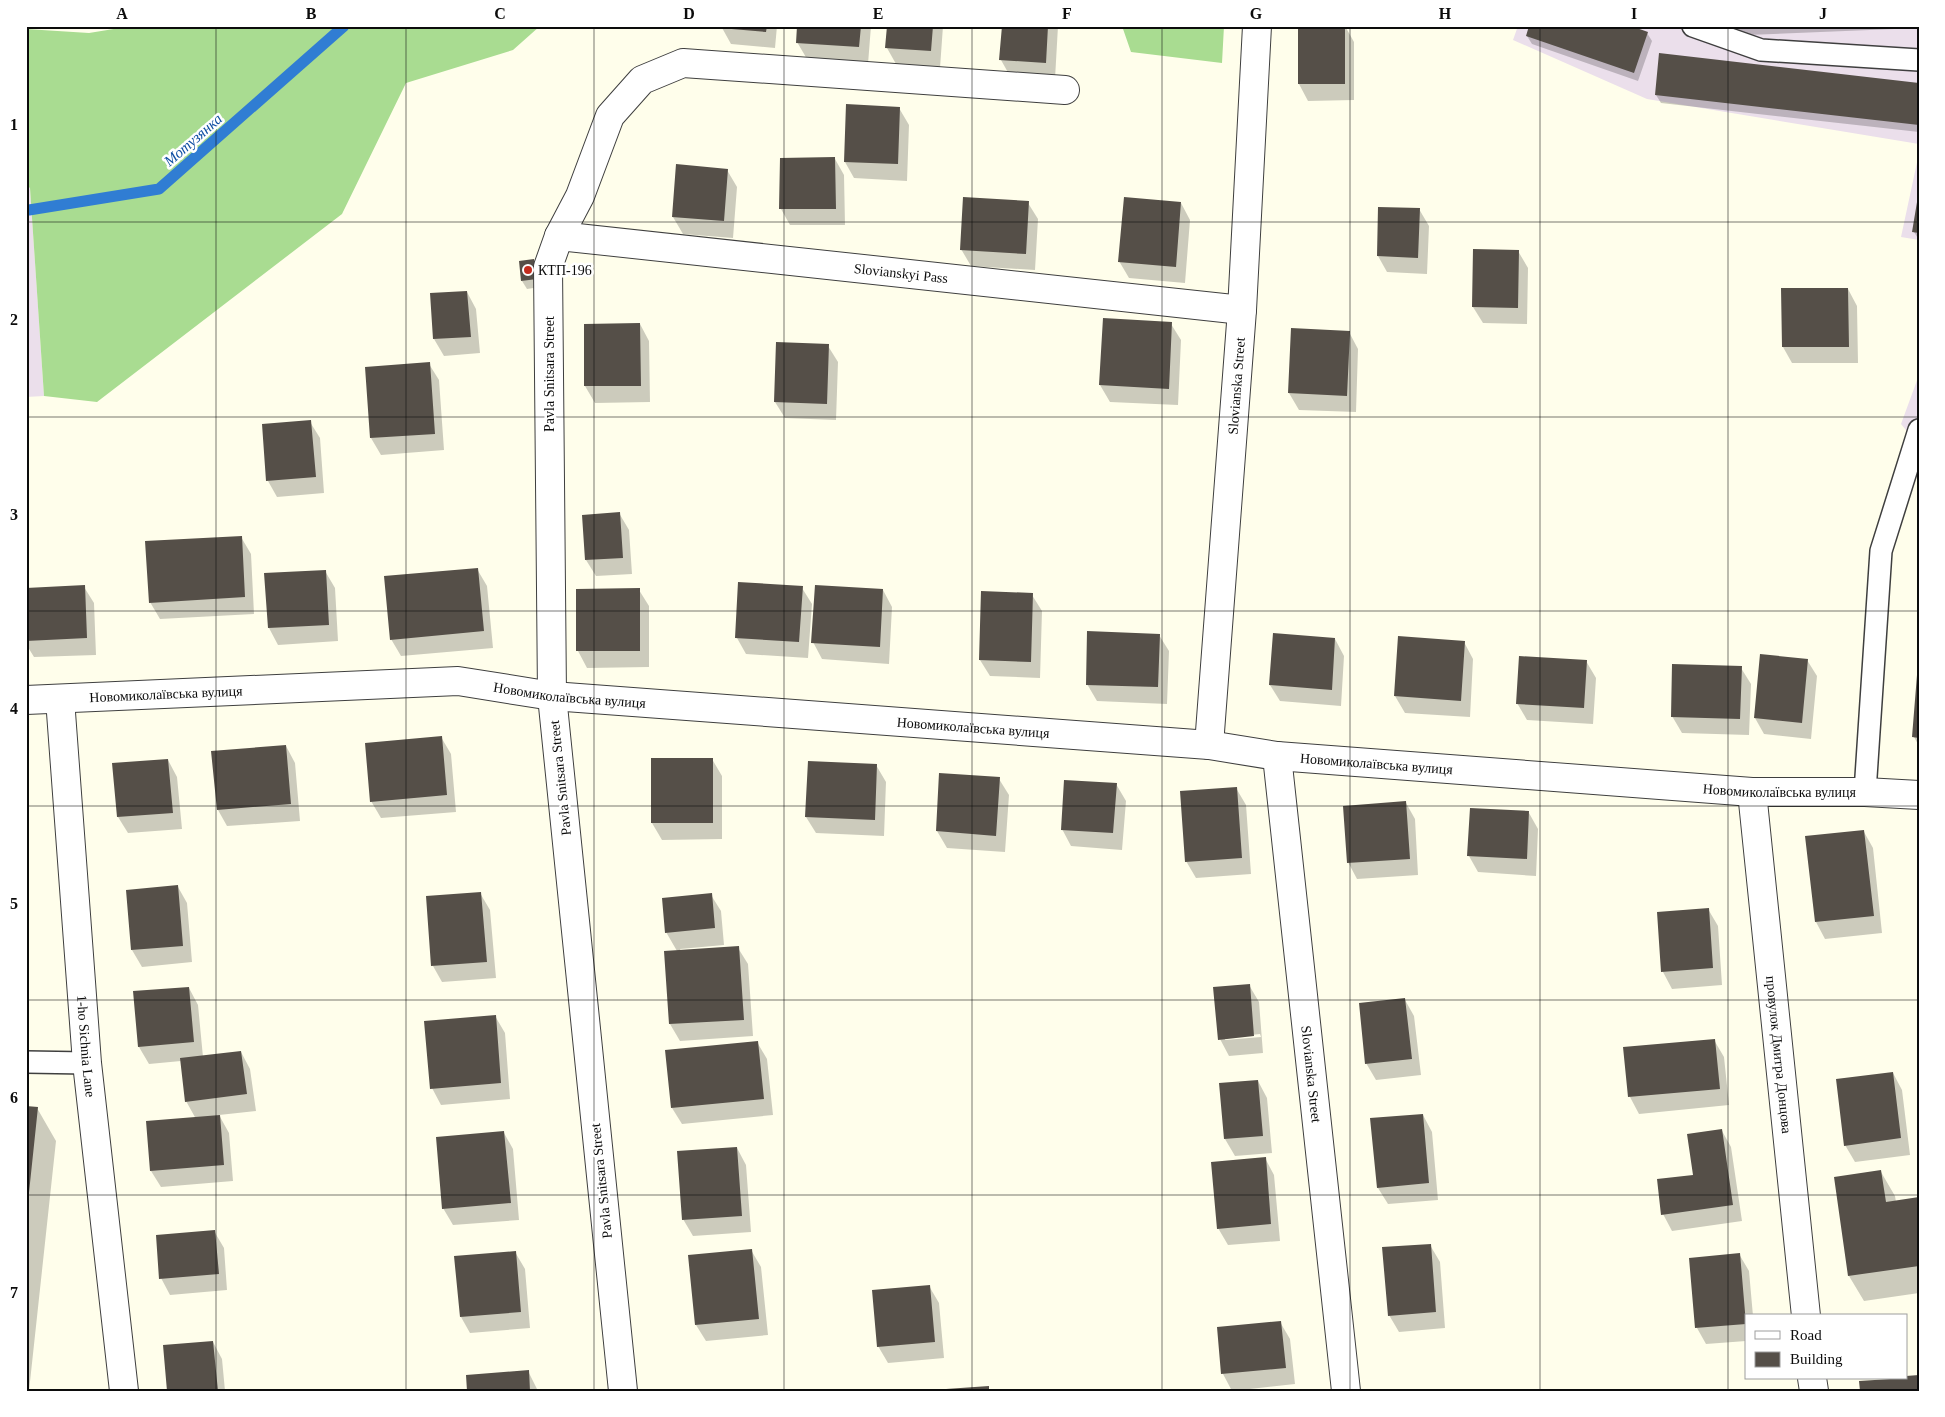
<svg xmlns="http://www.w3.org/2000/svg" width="1945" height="1417" viewBox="0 0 1945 1417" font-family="'Times New Roman',serif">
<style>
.industrial{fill:#ebdfeb}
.forest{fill:#a9dc91}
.shadow{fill:#0003;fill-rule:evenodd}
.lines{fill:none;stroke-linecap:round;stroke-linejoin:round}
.stream{stroke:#307dd3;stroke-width:11}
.building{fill:#554f48}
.lane-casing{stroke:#3f3f3f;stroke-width:24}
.street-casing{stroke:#3f3f3f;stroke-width:30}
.lane{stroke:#fff;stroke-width:21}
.street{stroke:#fff;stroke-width:28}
.grid{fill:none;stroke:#0c0c0c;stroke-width:1;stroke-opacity:0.55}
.poi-dot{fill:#c22c1e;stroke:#fff;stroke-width:2}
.labels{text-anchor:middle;stroke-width:5;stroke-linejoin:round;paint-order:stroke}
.poi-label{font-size:14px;fill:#0c0c0c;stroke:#fff;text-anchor:start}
.street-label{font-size:14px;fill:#0c0c0c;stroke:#fff}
.water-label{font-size:15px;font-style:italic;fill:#104fa3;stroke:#fff}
.neatline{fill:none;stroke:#0c0c0c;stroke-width:2}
.grid-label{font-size:16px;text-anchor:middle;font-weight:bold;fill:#0c0c0c}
</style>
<rect width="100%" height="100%" fill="#fffeeb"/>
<path class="industrial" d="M1518 26H1919V144L1647 99 1513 40Z
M1919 153V240L1901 237Z
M26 183 30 188 44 396 26 397Z
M1919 375V446L1901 424Z"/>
<path class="forest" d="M132 26H540L513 50 406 83 342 214 97 402 44 396 30 188 26 185V29L89 33Z
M1122 26H1224L1222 63 1131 52Z"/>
<path class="shadow" d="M721 26H777L775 48 731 44Z
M798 26H871L868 64 807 59 797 42Z
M888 26H943L940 68 896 64 887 48Z
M1003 26H1058L1055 79 1010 76 1001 60Z
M1299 26H1345L1354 42V100L1308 101 1299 84Z
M1719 26H1919V28L1747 35Z
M1647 33 1652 41 1638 81 1532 44 1527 36Z
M1919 84V132L1661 103 1656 95Z
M899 108 909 125 907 181 854 178 845 162Z
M835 159 844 175 845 225H790L781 209Z
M727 170 737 187 733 238 683 234 673 217Z
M1919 197V240L1914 232Z
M1028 203 1038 219 1035 270 971 266 961 249Z
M1181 203 1190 220 1185 283 1129 278 1119 261Z
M1419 209 1429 226 1427 274 1387 272 1378 256Z
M1518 251 1528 268 1527 324 1483 323 1473 307Z
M534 261 538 269 540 287 527 289 522 281Z
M1848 289 1857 306 1858 363H1792L1783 347Z
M467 292 476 309 480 353 444 356 434 339Z
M640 324 649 341 650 402 595 403 585 386Z
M1171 324 1181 340 1178 405 1110 402 1100 385Z
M1349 332 1358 349 1356 412 1299 410 1289 393Z
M828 346 838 362 836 420 785 418 775 402Z
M429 364 439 380 444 450 381 455 371 438Z
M310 422 320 438 324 493 277 497 268 481Z
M619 513 629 530 632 574 596 576 586 560Z
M241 537 251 554 254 614 160 619 150 602Z
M477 569 487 586 493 648 401 656 391 639Z
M325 571 335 588 338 641 278 645 269 628Z
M84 587 94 603 96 655 34 657 26 644V589Z
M802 588 812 604 808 658 746 654 737 638Z
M639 590 649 606V667L587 668 578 651Z
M883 590 892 607 889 664 822 659 813 642Z
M1032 595 1042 611 1040 678 990 676 980 660Z
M1159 635 1169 651 1167 704 1097 701 1087 684Z
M1335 639 1344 656 1341 706 1280 701 1270 685Z
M1464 642 1473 659 1470 717 1405 713 1395 696Z
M1807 660 1817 676 1811 739 1764 734 1755 718Z
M1586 661 1596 678 1593 724 1527 720 1517 703Z
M1741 668 1751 684 1749 735 1682 733 1672 716Z
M1919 674V746L1914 737Z
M441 737 451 754 456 812 381 818 371 801Z
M286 746 295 763 300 821 227 826 218 810Z
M652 759H712L722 776V839L662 840 652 823Z
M168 760 177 777 182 829 128 833 118 817Z
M876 765 886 782 884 836 816 833 806 817Z
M941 774 999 779 1009 795 1005 852 947 848 937 831Z
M1116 784 1126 801 1122 850 1071 846 1062 829Z
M1236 788 1246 805 1251 874 1196 878 1186 861Z
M1406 803 1415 819 1418 875 1357 879 1348 862Z
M1529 813 1538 829 1536 876 1478 872 1469 856Z
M1864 832 1873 848 1882 933 1825 939 1816 922Z
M178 887 187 903 192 962 142 967 132 950 127 891Z
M480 893 490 910 496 978 442 982 433 966Z
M711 895 721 911 724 945 680 949 681 951 738 948 748 964 753 1036 680 1041 670 1024 666 952 677 951 666 932Z
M1708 909 1718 926 1722 985 1672 989 1663 972 1659 913Z
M1249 985 1259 1002 1263 1053 1229 1056 1220 1039ZM1260 1034 1261 1037 1225 1040V1038Z
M189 988 198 1005 203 1057 241 1052 250 1069 256 1111 219 1115 229 1133 233 1181 161 1187 151 1171 196 1119 186 1101 181 1061 149 1064 139 1047 135 992Z
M1405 1000 1414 1016 1421 1075 1376 1080 1366 1063Z
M495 1016 505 1033 510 1099 441 1105 432 1088Z
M1714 1040 1724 1057 1729 1105 1639 1114 1630 1097 1624 1048Z
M757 1042 767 1059 773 1115 682 1124 672 1108Z
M1893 1073 1902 1090 1910 1155 1855 1162 1845 1145Z
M1258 1081 1267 1098 1272 1153 1235 1156 1225 1139 1220 1084Z
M26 1107 37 1108 56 1141 29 1391H26Z
M1423 1115 1432 1132 1438 1200 1388 1204 1378 1188Z
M1722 1131 1731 1147 1742 1221 1672 1231 1663 1214 1694 1176Z
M504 1133 513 1149 519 1220 453 1225 443 1208Z
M737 1148 746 1165 751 1232 693 1236 683 1219Z
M1265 1158 1274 1175 1280 1241 1228 1245 1218 1228Z
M1881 1172 1895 1196 1896 1202 1919 1198V1293L1864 1301 1849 1276 1835 1178Z
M214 1231 224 1248 227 1290 170 1295 161 1278Z
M1430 1245 1440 1262 1445 1328 1399 1332 1389 1315Z
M751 1250 761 1267 768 1335 706 1341 696 1325Z
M515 1252 525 1269 530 1328 470 1333 461 1317Z
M1739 1254 1749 1271 1753 1316H1746V1341L1706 1344 1697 1328Z
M929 1286 939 1303 944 1358 888 1363 878 1346Z
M1280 1322 1290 1339 1295 1384 1232 1391 1223 1374 1218 1328Z
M213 1342 222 1359 225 1391H169Z
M528 1371 538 1391H469Z"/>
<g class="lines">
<path class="stream" d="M29 210 159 189 344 26"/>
</g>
<path class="building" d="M720 26H767L766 32 720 28Z
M797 26H861L859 47 796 43Z
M887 26H933L931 51 885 48Z
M1002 26H1048L1046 63 999 60Z
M1298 26H1345V84H1298Z
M1529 26H1631L1648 32 1634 73 1526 36Z
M1659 53 1919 83V125L1655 95Z
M846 104 900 107 898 164 844 162Z
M835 157 836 209H779L780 158Z
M676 164 728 169 724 221 672 217Z
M1918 196 1919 197V233L1912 232Z
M963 197 1029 201 1026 254 960 250Z
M1124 197 1181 202 1176 267 1118 262Z
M1378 207 1420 208 1418 258 1377 256Z
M1473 249 1519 250 1518 308 1472 307Z
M534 259 537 279 521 281 519 261Z
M1781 288H1848L1849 347H1782Z
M467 291 471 337 433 339 430 293Z
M1103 318 1172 322 1169 389 1099 385Z
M640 323 641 386H584V324Z
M1291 328 1350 331 1347 396 1288 393Z
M776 342 829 344 827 404 774 402Z
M430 362 435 434 370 438 365 367Z
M311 420 316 477 266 481 262 424Z
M620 512 623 558 585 560 582 515Z
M242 536 245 597 149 603 145 541Z
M478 568 484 631 390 640 384 576Z
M326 570 329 625 268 628 264 573Z
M738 582 803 586 799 642 735 638Z
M85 585 87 638 26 641V588Z
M815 585 883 589 880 647 811 643Z
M640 588V651H576V589Z
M981 591 1033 593 1031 662 979 660Z
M1087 631 1160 634 1158 687 1086 685Z
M1273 633 1335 638 1332 690 1269 685Z
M1398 636 1465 641 1461 701 1394 696Z
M1760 654 1808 659 1802 723 1754 718Z
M1519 656 1587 660 1584 708 1516 704Z
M1672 664 1742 666 1740 719 1671 717Z
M1917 675H1919V738L1912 737Z
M442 736 447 795 370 802 365 743Z
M286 745 291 804 217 810 211 751Z
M651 758H713V823H651Z
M168 759 173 813 117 817 112 763Z
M808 761 877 764 875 820 805 817Z
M939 773 1000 777 996 836 936 831Z
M1064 780 1117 783 1113 833 1061 830Z
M1237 787 1242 858 1185 862 1180 791Z
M1406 801 1410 859 1347 863 1343 806Z
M1470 808 1529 811 1527 859 1467 856Z
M1864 830 1874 916 1815 922 1805 836Z
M178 885 183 946 131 950 126 890Z
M481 892 487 962 431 966 426 896Z
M712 893 715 928 665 933 662 898Z
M1709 908 1713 968 1661 972 1657 912Z
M739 946 744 1020 669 1024 664 951Z
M1250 984 1254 1036 1218 1040 1213 987Z
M189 987 194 1042 138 1047 133 991Z
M1405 998 1412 1059 1365 1064 1359 1003Z
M496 1015 501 1083 430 1089 424 1021Z
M1715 1039 1720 1089 1628 1097 1623 1047Z
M758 1041 764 1099 671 1108 665 1050Z
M241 1051 247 1094 185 1102 180 1058Z
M1893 1072 1901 1138 1844 1146 1836 1079Z
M1258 1080 1263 1136 1224 1139 1219 1083Z
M26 1106 38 1107 28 1202H26Z
M1423 1114 1429 1183 1377 1188 1370 1118Z
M220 1115 224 1165 150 1171 146 1121Z
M1722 1129 1733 1205 1661 1215 1657 1179 1693 1175 1687 1134Z
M504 1131 511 1203 442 1209 436 1137Z
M737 1147 742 1216 682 1220 677 1151Z
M1266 1157 1271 1224 1217 1229 1211 1162Z
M1881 1170 1886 1202 1919 1197V1266L1848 1276 1834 1177Z
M215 1230 219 1274 159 1279 156 1235Z
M1431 1244 1436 1312 1388 1316 1382 1247Z
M752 1249 759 1319 695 1325 688 1255Z
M516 1251 521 1312 460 1317 454 1256Z
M1740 1253 1746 1324 1695 1328 1689 1258Z
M930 1285 935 1342 877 1347 872 1290Z
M1281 1321 1286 1368 1221 1374 1217 1327Z
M213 1341 218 1391H167L163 1345Z
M529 1370 530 1391H467L466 1375Z
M1919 1375V1391H1860L1859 1381 1906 1378V1376Z
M989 1386V1391H946V1389Z"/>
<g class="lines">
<defs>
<path id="lane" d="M1693 26 1761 50 1919 60
M1865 792 1881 551 1919 430
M26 1062 87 1063"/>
<g id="street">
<path id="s1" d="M559 236 1242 310"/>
<path id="s2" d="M60 699 87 1063 124 1391"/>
<path id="s3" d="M26 700 458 681 552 696 1209 745 1277 756 1752 792H1865L1919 795"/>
<path id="s4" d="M1209 745 1242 310 1257 26"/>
<path id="s5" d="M1277 756 1346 1391"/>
<path id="s6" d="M1752 792 1806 1316"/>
<path d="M1812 1378 1814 1391"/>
<path d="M623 1391 552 696 548 267 559 236 580 196 610 116 642 80 683 63 1065 90"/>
</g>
</defs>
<use href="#lane" class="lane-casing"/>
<use href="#street" class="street-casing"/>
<use href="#lane" class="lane"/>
<use href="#street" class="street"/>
</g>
<path class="grid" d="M216 26V1391M406 26V1391M594 26V1391M784 26V1391M972 26V1391M1162 26V1391M1350 26V1391M1540 26V1391M1728 26V1391M26 222H1919M26 417H1919M26 611H1919M26 806H1919M26 1000H1919M26 1195H1919"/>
<circle class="poi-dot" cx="528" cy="270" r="5"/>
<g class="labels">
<g class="poi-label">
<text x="538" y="275">КТП-196</text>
</g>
<g class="street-label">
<text dy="5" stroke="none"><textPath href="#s1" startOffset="344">Slovianskyi Pass</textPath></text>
<text transform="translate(549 374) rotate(-90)" y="5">Pavla Snitsara Street</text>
<text dy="5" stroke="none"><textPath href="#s4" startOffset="360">Slovianska Street</textPath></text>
<text dy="5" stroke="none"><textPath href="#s3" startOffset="140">Новомиколаївська вулиця</textPath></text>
<text dy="5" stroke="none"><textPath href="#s3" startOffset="545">Новомиколаївська вулиця</textPath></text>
<text dy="5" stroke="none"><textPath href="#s3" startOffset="950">Новомиколаївська вулиця</textPath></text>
<text dy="5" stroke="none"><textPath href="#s3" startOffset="1355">Новомиколаївська вулиця</textPath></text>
<text transform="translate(560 778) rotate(-96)" y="5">Pavla Snitsara Street</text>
<text dy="5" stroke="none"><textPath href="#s3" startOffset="1759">Новомиколаївська вулиця</textPath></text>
<text dy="5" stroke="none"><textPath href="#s2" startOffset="348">1-ho Sichnia Lane</textPath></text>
<text dy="5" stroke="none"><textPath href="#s6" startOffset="264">провулок Дмитра Донцова</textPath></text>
<text dy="5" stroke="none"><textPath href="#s5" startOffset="320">Slovianska Street</textPath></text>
<text transform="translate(601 1181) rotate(-96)" y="5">Pavla Snitsara Street</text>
</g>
<g class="water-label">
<text transform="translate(193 140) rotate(-41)" y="5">Мотузянка</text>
</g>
</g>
<rect width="1945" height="1417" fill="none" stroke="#ffffff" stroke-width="55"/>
<rect x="1745" y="1314" width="162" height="65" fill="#ffffff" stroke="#9e9e9e"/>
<rect x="1755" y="1331" width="25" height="8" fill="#ffffff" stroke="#9e9e9e"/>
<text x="1790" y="1340" font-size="15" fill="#0c0c0c">Road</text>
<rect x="1755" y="1352" width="25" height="15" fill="#554f48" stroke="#9e9e9e"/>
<text x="1790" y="1364" font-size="15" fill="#0c0c0c">Building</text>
<rect x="28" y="28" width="1890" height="1362" class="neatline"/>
<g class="grid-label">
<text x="122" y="19">A</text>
<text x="311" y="19">B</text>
<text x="500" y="19">C</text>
<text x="689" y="19">D</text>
<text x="878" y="19">E</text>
<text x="1067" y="19">F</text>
<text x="1256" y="19">G</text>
<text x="1445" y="19">H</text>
<text x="1634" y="19">I</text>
<text x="1823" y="19">J</text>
<text x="14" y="130">1</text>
<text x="14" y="325">2</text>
<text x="14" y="520">3</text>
<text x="14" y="714">4</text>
<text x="14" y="909">5</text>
<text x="14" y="1103">6</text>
<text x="14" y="1298">7</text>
</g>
</svg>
